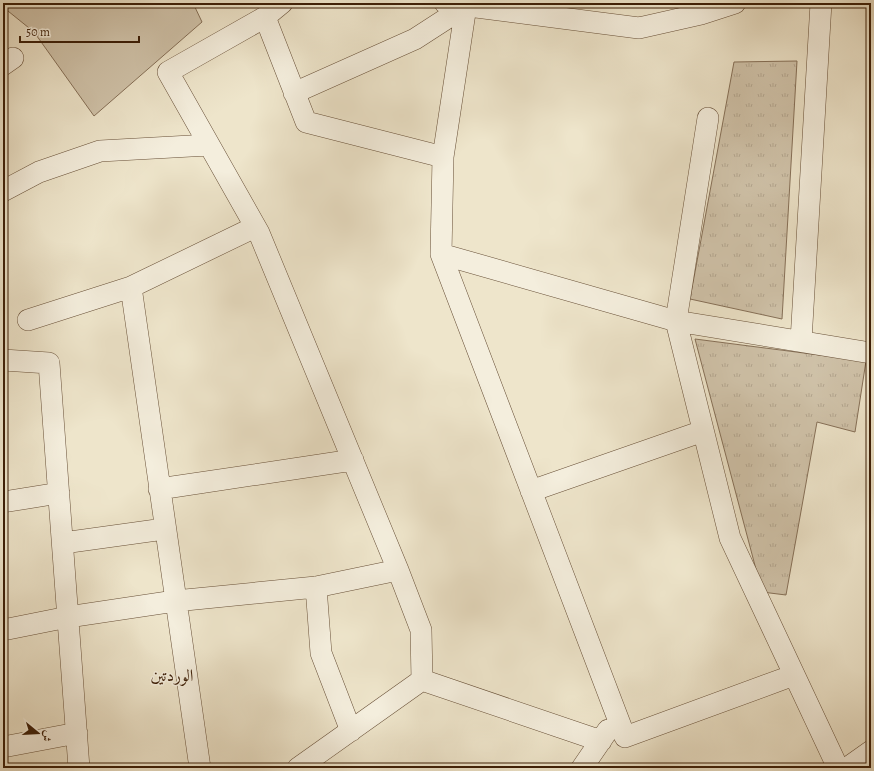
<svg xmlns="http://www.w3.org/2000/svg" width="874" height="771" viewBox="0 0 874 771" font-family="Alegreya,Amiri,serif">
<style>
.grass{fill:#d0c3aa;stroke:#867058}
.park{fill:url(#park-tufts);stroke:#867058}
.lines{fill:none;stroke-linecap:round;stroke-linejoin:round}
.minor-casing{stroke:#685038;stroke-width:22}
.minor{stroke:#f4eedd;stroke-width:21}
.labels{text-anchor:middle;stroke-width:3;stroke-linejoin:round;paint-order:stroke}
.neighbourhood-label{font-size:17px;fill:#3c1e07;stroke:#f4eedd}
</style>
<defs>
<pattern id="park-tufts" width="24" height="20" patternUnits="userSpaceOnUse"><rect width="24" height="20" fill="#d0c3aa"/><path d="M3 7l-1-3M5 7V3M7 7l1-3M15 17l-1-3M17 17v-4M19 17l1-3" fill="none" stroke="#b4a791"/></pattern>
</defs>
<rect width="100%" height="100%" fill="#eee5cb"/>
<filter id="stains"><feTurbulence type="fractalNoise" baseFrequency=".005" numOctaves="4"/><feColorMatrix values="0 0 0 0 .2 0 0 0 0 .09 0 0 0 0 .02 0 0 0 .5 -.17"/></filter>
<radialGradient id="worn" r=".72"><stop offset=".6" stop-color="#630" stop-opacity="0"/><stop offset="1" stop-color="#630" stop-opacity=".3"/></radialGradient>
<path class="grass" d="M3 3H193L202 22 94 116 34 32 3 7Z"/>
<path class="park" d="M797 61 782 319 690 299 734 62Z
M695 339 866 361 855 432 817 422 786 595 762 592Z"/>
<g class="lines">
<defs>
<path id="minor" d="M282 3 265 17 168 72 259 233 398 570 421 630 422 680 298 768
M445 3 639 28 701 14 735 3
M466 6 443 157 441 254 625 737 794 675
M265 17 306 122 443 157
M3 65 13 58
M294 93 415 39 466 6
M708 118 676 321 730 538 838 768
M3 191 39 172 100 151 209 145
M441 254 676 321 871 353
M131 287 200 768
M28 320 131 287 255 227
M801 341 821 3
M3 360 49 363 79 768
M159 489 353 460
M531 491 703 431
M3 502 59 493
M63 543 164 529
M316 587 321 653 351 731
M3 630 68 617 175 601 316 587 398 570
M422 680 601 741
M3 747 77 733
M582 768 608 730
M847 768 871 751"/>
</defs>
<use href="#minor" class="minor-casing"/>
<use href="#minor" class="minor"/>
</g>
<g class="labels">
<g class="neighbourhood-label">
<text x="172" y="681">الوردتين</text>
</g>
</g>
<rect width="874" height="771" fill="none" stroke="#eee5cb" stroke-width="16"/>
<rect x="4" y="4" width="866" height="763" fill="none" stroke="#3c1e07" stroke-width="2"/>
<rect x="8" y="8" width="858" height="755" fill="none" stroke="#3c1e07"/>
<g transform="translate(38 733) rotate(108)" stroke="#f4eedd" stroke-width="3" paint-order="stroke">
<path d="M0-3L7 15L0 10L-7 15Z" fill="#3c1e07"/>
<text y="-6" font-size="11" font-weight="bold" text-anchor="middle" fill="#3c1e07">ش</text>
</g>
<path d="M20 36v6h119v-6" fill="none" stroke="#3c1e07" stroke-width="2"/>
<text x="26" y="36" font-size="12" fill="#3c1e07" stroke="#f4eedd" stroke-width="3" paint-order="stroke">50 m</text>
<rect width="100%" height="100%" filter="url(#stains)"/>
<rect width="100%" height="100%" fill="url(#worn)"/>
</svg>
